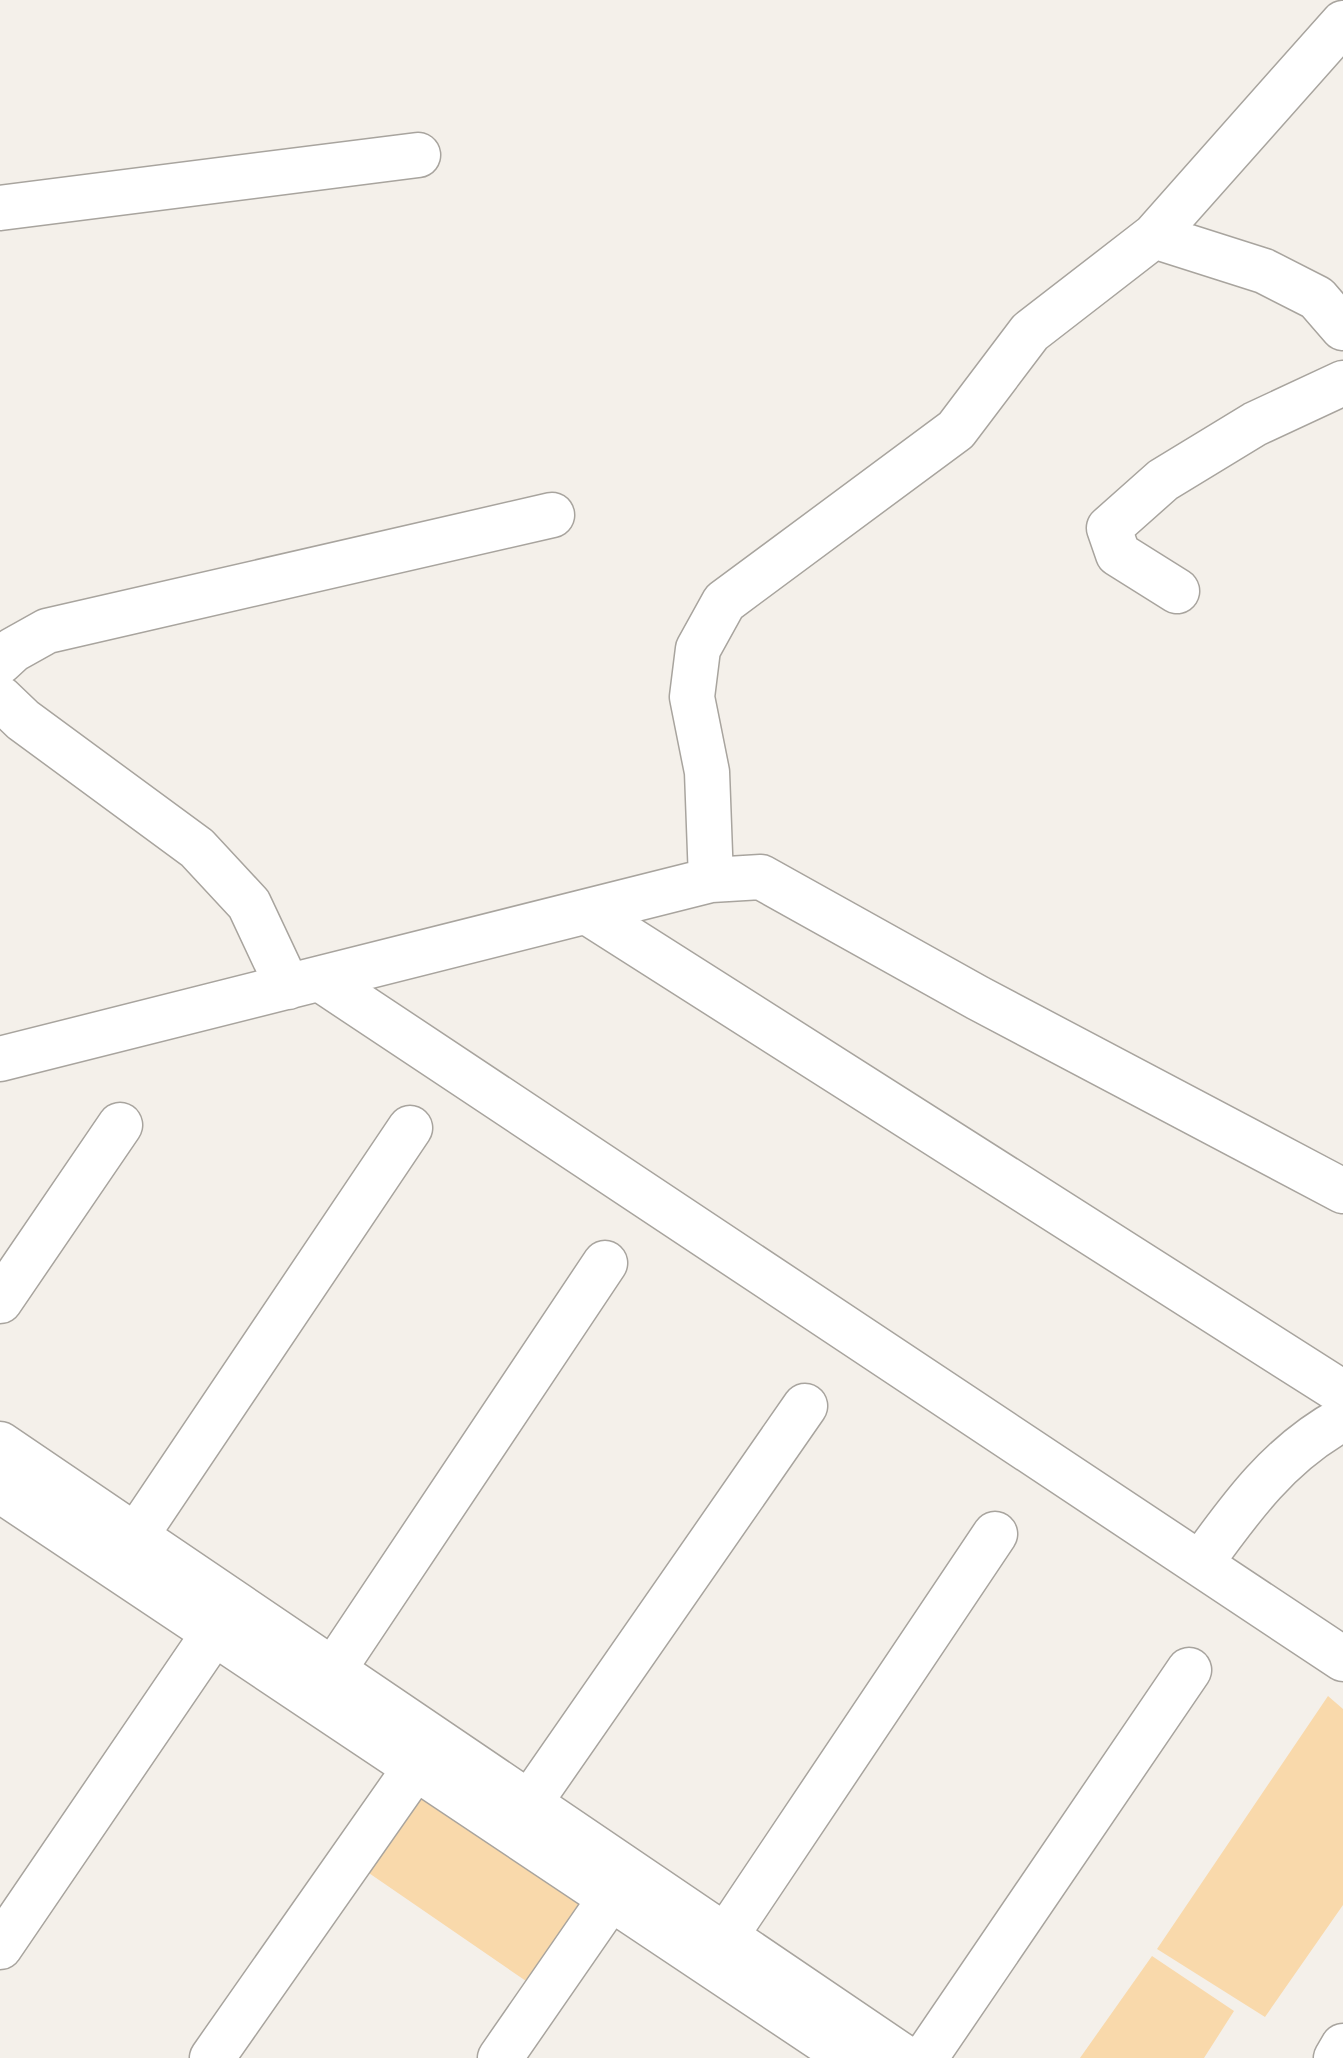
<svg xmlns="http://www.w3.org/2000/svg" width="1343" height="2058" viewBox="0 0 1343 2058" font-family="'Golos Text',sans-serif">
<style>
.green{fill:#f9d9ab}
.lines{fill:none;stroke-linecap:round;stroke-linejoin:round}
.minor-casing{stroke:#a8a49e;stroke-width:47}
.minor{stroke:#fff;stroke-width:44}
</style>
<rect width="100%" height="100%" fill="#f4f0ea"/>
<path class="green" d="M1328 1696 1343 1709V1905L1265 2017 1157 1949Z
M421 1792 582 1900 526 1981 363 1869Z
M1152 1956 1234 2011 1204 2058H1080Z"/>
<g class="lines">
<defs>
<path id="minor" d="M0 208 418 155
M1154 236 1264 271 1317 298 1343 328
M1177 591 1118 554 1109 528 1163 480 1255 424 1343 383
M0 662 13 650 47 631 552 515
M0 698 23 720 197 848 249 904 288 987
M711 880 707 772 692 697 698 649 724 602 956 430 1030 332 1154 236 1343 23
M587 912 1343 1393
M320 979 1343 1659
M0 1059 711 880 761 877 978 998 1343 1191
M0 1301 120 1125
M0 1444 905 2058
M0 1490 850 2058
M119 1561 410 1128
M1200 1564C1241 1507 1280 1453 1343 1419
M318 1693 605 1263
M512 1828 805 1406
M0 1947 231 1608
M709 1961 995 1534
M212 2058 432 1744
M500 2058 628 1873
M925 2058 1189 1670
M1336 2058 1343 2046"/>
</defs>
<use href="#minor" class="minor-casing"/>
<use href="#minor" class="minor"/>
</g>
</svg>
